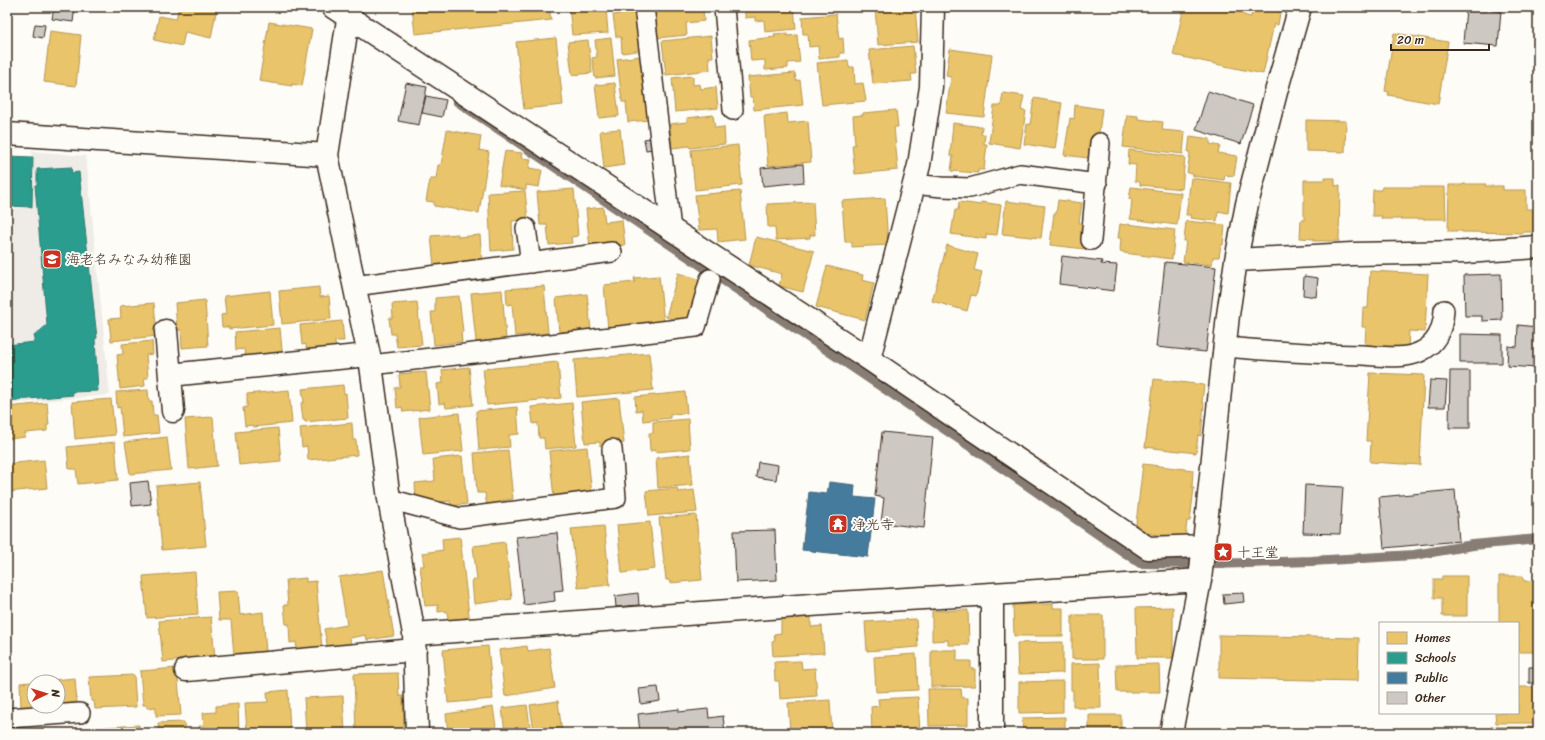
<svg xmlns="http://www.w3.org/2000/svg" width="1545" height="740" viewBox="0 0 1545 740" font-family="Sriracha,'Klee One',sans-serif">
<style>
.built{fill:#efece7}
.homes{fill:#e9c46a;stroke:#b59653}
.schools{fill:#2a9d8f;stroke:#2f7a6d}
.public{fill:#457b9d;stroke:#426377}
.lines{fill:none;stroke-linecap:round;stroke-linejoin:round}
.stream{stroke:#887d74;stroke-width:10}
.building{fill:#cdc8c2;stroke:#3b2a1e}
.lane-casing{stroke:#3b2a1e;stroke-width:22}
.street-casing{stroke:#3b2a1e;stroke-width:25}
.lane{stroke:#fdfcf7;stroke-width:19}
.street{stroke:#fdfcf7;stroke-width:22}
.labels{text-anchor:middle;stroke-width:4;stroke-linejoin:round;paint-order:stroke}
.poi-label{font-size:14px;fill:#3b2a1e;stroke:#fdfcf7;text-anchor:start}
</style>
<rect width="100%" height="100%" fill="#fdfcf7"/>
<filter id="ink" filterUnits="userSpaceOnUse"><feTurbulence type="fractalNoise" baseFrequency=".025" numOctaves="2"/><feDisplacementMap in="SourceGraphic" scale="8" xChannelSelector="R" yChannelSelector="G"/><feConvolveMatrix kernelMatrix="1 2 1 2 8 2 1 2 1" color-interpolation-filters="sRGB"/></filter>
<g filter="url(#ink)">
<path class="built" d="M32 151 86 156 110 395 7 404V209L32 207Z"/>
<path class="homes" d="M179 7H217L211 38 185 32 182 46 154 40 159 16 176 19Z
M412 7H549L551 20 415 34Z
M569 7H606L608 33 572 35Z
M621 7H638L643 50 622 53 621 37H616L613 15 622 14Z
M655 7H703L704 21 686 23 687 35 657 38Z
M745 7H794L796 29 765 32 764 20 755 21V17L745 18Z
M875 7H915L918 42 878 45Z
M1184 7H1245L1243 15 1251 17 1253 7H1281L1278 25 1274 24 1263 74 1173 55Z
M1423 7H1452V10L1446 9V11Z
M836 14 839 39 843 38 844 53H840V57L819 59 818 46 809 47 808 34H803L802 17Z
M269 22 312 29 302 86 292 84V86L259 81Z
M50 31 81 35 76 86 44 82Z
M787 33V36L797 35 800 62 788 63V68L765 70V60L751 61 749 40 775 37 774 34Z
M1394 33 1448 42 1438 104 1388 95 1389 92 1385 91Z
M711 36 713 57H709L710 70 666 75 662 41Z
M556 38 563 105 524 109 516 42Z
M611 38 615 76 595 78 592 58 597 57 595 40Z
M588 40 592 73 572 75 568 42Z
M913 46 916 74H911L912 81 873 84 869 50Z
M950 49 992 55 984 117 946 113 951 77 946 76Z
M642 56 649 120 628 122 626 102H622L617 59Z
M848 60 849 67H854L855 84 863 83 866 101 822 105 817 63Z
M795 73 796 81 800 80 803 105 754 110 753 97H750L748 77Z
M693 76V85L700 84 701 89 716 87 718 108 675 112 672 78Z
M615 83 619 116 599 118 595 85Z
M1003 93 1024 96 1021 110 1026 111 1020 148 989 143 994 106H1001Z
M1034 98 1062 103 1055 149 1024 144 1027 124 1030 125Z
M1075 105 1102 109 1099 133 1095 132V137H1091L1088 158 1064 155 1070 118 1074 119Z
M896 110 898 127H894L898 170 855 174 852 145H855L853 116 863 115V113Z
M787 113 788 123 808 121 811 162 768 166 764 116Z
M713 115 715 128 724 127 725 144 690 148 689 146 672 148 670 124 687 122V118Z
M1127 115 1138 116V119L1163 122 1162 130 1185 132 1183 154 1123 147Z
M1306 120 1346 121 1345 152 1306 151Z
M953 123 982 127 981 134 985 135 984 144H987L984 170H978V173L951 171 953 156H950Z
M620 129 624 165 604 168 600 131Z
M447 130 481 136 479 150 489 152 479 213 434 206V202L426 201 430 179H436L438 165H441Z
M1190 136 1210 139V144L1220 146 1218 153 1237 156 1234 176 1225 175 1224 180 1193 176V174L1187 173 1190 153 1188 152Z
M738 145 742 185 695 190 691 150Z
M1129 150 1185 157 1182 189 1140 185V182L1135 181 1136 165 1128 164Z
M505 151 522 153 521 158 531 159 529 168 542 170 539 187 526 185V190L499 185Z
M1191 178 1231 183 1228 213 1218 211 1217 221 1190 218 1191 215H1186Z
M1324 178H1335V186L1340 185 1339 241H1314V239L1300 238 1301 220H1304V180H1325Z
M1463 184H1486L1485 186H1503V190H1526V209H1533V232H1524V233L1462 232V231H1448L1449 185H1463Z
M1131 187 1181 193 1177 225 1130 219 1132 199H1129Z
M1382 187H1445L1446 219H1381L1382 216H1372L1373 190H1381Z
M574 189 578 236 571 237 572 243 549 245 547 225H540L537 192Z
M525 191 528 220 512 221 513 249 491 251 488 193Z
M740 191 745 239 718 242 717 229 699 230 695 195Z
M885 198 888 245 852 247V242H845L842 201Z
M1058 200 1082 203 1079 223 1088 224 1085 249 1050 245 1054 213 1056 214Z
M1006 201 1045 206 1041 238 1002 234Z
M813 202 815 235H810V238L776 240 775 227H768L767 204Z
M959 202 981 205V202L1001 205 997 235 986 234V239L951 234 955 210H958Z
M603 207 605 222 622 220 625 245 590 249 586 209Z
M1186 221 1225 225 1223 245H1221L1219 257H1213L1212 265 1183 262 1186 241H1184Z
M1120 224 1126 225 1127 224 1175 230 1172 259 1124 253V252L1120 251 1121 238H1118Z
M458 234V237L480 235 482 261 434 266 431 236Z
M756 237 814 251 803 292 779 286 782 274 749 265Z
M947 245 978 254 974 270 982 272 976 296 971 295 967 311 932 301Z
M827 266 863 275 862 280 874 283 865 320 816 307Z
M1370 271 1428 274 1425 332 1409 331 1408 348 1365 345 1366 327H1362L1363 308H1368Z
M678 273 702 280 690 324 666 317Z
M659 276 664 323 608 329 604 285 635 282 634 278Z
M544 286 548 333 515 336 512 304 507 305 506 289Z
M319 287 320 297 329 296 331 319 282 324 279 291Z
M502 290 506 339 476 342 471 293Z
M270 291 273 325 229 329V327H222L221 315 226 314 224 296Z
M587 294 591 329 559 332 556 298Z
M459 296 463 332H461L462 342 434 345 431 312H435V298Z
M205 300 208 346 182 348 181 330H177L175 303Z
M417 302 422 345 397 347 395 334H391L389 318H393L392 304Z
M154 303 157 336 111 341 109 319 121 318 120 306Z
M342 321 344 341H335L336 357 307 360 306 344 302 345 300 325Z
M280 328 283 361 246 366 244 349 236 350 235 332Z
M152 341 153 354 146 355 148 378H144L145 386 120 389 117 355 123 354 122 344Z
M649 353 653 390 577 397 574 360Z
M558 362 561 398 487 405 483 369Z
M469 367 473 405 446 408 445 403 439 404 437 384 443 383 442 370Z
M426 372 430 409 403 412 402 407 397 408 395 388 400 387 399 374Z
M1370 373 1424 375 1420 465 1370 462 1371 441H1366Z
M1154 379 1204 385 1202 402 1204 403 1201 436 1198 435 1196 453 1145 447Z
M343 385 344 394 346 393 348 418 305 422V420H303L301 403 304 402 302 389Z
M148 390 149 401H152L153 415H157L159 433 123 437 120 407 117 408 116 392Z
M289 390 292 423 253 427V425L245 426 243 408 247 407V394Z
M685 392 687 413 670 414V418L643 421 642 410 636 411 635 397Z
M619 398 624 443 600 446V442L585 443 581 402Z
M111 399 115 435 75 439 72 402Z
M47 403 49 425H47V431L25 433V437L9 439 8 435H7V407Z
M572 403 576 446 545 449 544 438H539L538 423 533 424 531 407Z
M517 407 519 434 509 435 510 447 479 450 476 411Z
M459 413 463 451 423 455 419 417Z
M213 417 217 466 189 469 185 419Z
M688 419 690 449 655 452V450L650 451 649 433H653V422Z
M352 423 353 440H356L357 455 308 460 307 446 302 447 300 428Z
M278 428 281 461 239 465 236 432Z
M167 437 171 470 130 474 125 442Z
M115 442 118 480 78 484 76 469H69L67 447Z
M587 447 592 495 554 498 549 451Z
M508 450 513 499 500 501V506L487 507 485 493H477L474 453Z
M690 454 693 485 658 488 656 458Z
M462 456 467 504 451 506 450 501 430 503 416 499 415 483 435 481 433 459Z
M44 460 47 488 7 492V464Z
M1143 464 1193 470 1192 488H1194L1190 521H1187L1185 538 1135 532Z
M200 482 206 546 162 550 156 486Z
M677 488 678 492 694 490 697 512 649 516 646 491Z
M696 515 702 580 670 583 669 580H666L659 518Z
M650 522 655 569 622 573 617 525Z
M604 526 610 585 578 588 571 529Z
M460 537 470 624 449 627 447 611 438 612V605L425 606 420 566H424L422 553 443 550 442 539Z
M505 542 512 599 474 604 472 580H477L473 546Z
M383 570 394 636 367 640 366 635 350 638 351 645 328 649 324 629 347 625 339 577Z
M195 572 198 614 147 618 143 576Z
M1442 576H1467V616H1442V598H1434V579H1442Z
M1499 576H1523L1524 581H1538V652H1519L1518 623H1499Z
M306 578V582L316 581 322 649 297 652 296 642 290 643 289 624H286L284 605H288L286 580Z
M238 591 240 615 263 612 266 653 234 656 231 620H219L217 592Z
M1053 604V608H1063V636H1014L1013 605Z
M1173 607V658H1137L1136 608Z
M968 610 969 645H948V640L932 641V611Z
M1072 615H1103V659H1072Z
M211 617 215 657 163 662 159 621Z
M811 617V627L822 626 824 653 773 656 772 642 775 641 774 634 781 633V619Z
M916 619 918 647 867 651 865 622Z
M1219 635 1359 638 1358 681 1219 678Z
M1063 642V673L1018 674 1017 643Z
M488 646 493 699 448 703 443 650Z
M527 646 528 651 549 648 555 688 505 696 499 650Z
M931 650H957V661H971V669H975V686L931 687Z
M916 654 918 690 876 692 874 657Z
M801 661 802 669 815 668 817 696 780 699 779 681H775L774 662Z
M1100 663 1101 708H1077V706H1073V690H1071V664Z
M1159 664 1160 692H1117L1116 665Z
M177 668 181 715 156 716V707L147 708V705H143L140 671Z
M398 673 399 696H403L404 733H356L354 674Z
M134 675 136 707 95 709 94 701H91L89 677Z
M75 678 77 703 58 704V682H34L35 706 21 707 20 683Z
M1063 681V712L1019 713V682Z
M7 685H8L10 706H7Z
M1518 687H1538V723H1496L1495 713H1518Z
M928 689H961L962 698H968V725L929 726Z
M288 690 290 733H247L245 703 268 702 267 692Z
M343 696 345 733H306L304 698Z
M918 697 920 733H872L871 707 879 706 878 699Z
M830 700 832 733H790L788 703Z
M558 701 562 733H541V730L534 731 530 705Z
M238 704 239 733H200L199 726H204L203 713 216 712V706Z
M527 705 531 733H505L502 708Z
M493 707 497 733H448L446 714Z
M1089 715H1121V728H1123V733H1089Z
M1065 717V733H1023L1022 718Z
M184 722 185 733H159L158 723Z
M139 725V733H94L93 728Z
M1491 727H1538V733H1491Z"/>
<path class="schools" d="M7 156 33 157 32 207 7 206Z
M71 167 72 173 79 172 97 338 95 339 98 391 72 392 73 395 7 401V345L34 342V336L47 325 35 185H37V169Z"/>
<path class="public" d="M829 482 855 485 854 497 875 499 868 557 802 550 809 492 827 494Z"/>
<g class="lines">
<path class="stream" d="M457 101 982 454 1140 563 1214 564 1311 561 1414 555 1473 545 1538 539"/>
</g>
<path class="building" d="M54 7H75L73 22 52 19Z
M1466 8 1501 11 1498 46 1463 43Z
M35 24 45 25 43 38 33 36Z
M406 83 427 87 419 125 398 121Z
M1208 91 1253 105 1241 144 1196 130Z
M426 96 446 100 442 117 422 113Z
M652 138 653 149 646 150 644 139Z
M803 164 804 182 763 186 761 168Z
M1062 256 1102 261 1101 264 1117 265 1114 291 1059 284Z
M1165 262 1216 267 1206 352 1156 347Z
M1501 274 1502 320 1482 321V316H1465L1464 275Z
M1304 276 1318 278 1316 297 1303 295Z
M1518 325 1537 327 1535 349 1538 350V368L1507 366 1508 346 1517 347Z
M1460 334 1502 335V363H1460Z
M1450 371H1470V428H1449Z
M1430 380 1447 381 1445 407H1428Z
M882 432 933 437 924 528 881 523 884 498 875 496Z
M758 462 778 465 776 480 756 477Z
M148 481 151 504 132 506 130 483Z
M1305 485 1343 487 1340 534 1303 533Z
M1455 490 1459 541 1384 548 1379 497Z
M775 530 777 580 736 582 734 531Z
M557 533 563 590 554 591 555 601 524 605 516 537Z
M638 593 639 605 616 607 615 596Z
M1243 593 1244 602 1224 604 1223 594Z
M1529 667H1538V683H1529Z
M658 687 660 701 641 704 639 689Z
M679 709V712L708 709 709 718 723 716 725 733H640L638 714Z"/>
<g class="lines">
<defs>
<path id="lane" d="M644 7 671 229
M724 7 733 110
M913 184 942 187 970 188 1020 174 1097 184
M526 228 531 263
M1091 240 1100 143
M354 286 612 252
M1225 347C1271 351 1316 354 1362 355 1380 356 1403 360 1420 352 1437 344 1443 329 1444 310
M371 365 696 327 710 279
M389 499 460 518 616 498 612 449
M7 718 80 713"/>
<path id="street" d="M333 7 869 359 1148 548 1204 546
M350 7 327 155 371 365 389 499 414 634 417 733
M7 134 327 155
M1236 260 1352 254 1466 252 1538 247
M166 331 173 411
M869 359 919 165 931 87 933 7
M170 375 368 355
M992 594V733
M414 634 838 603 992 594 1200 580
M186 670 415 650
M1171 733 1200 580 1228 315 1236 260 1247 204 1276 92 1300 7"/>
</defs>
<use href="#lane" class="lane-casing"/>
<use href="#street" class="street-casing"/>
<use href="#lane" class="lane"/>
<use href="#street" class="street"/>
</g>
</g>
<defs>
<symbol id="school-square" viewBox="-11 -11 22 22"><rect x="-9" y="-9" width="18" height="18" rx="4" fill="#c8321e" stroke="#fdfcf7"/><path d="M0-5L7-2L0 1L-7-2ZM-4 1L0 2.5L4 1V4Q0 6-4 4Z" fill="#fff"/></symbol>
<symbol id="temple-square" viewBox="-11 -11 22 22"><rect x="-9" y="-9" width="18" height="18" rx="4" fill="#c8321e" stroke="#fdfcf7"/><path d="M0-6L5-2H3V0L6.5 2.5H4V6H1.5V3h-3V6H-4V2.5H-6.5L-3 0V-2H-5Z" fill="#fff"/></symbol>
<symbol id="sight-square" viewBox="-11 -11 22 22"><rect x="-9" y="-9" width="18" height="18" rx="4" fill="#c8321e" stroke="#fdfcf7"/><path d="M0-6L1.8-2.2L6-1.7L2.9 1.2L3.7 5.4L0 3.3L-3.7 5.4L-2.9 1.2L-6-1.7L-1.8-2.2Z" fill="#fff"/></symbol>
</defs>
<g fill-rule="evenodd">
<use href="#school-square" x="41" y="248" width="22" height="22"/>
<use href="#temple-square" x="827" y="513" width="22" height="22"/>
<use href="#sight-square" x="1212" y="541" width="22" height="22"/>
</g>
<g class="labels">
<g class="poi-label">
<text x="66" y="264">海老名みなみ幼稚園</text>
<text x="852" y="529">浄光寺</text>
<text x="1237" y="557">十王堂</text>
</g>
</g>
<rect width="1545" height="740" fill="none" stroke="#fdfcf7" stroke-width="24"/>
<rect x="12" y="12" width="1521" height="716" fill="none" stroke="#3b2a1e" stroke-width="1.5" filter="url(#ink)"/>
<rect x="1379" y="622" width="140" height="92" fill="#fdfcf7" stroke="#afa8a0"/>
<rect x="1387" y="632" width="20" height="12" fill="#e9c46a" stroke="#afa8a0"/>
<text x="1415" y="642" font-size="12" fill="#3b2a1e">Homes</text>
<rect x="1387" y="652" width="20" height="12" fill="#2a9d8f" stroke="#afa8a0"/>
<text x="1415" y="662" font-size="12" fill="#3b2a1e">Schools</text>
<rect x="1387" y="672" width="20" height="12" fill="#457b9d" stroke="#afa8a0"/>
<text x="1415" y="682" font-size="12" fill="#3b2a1e">Public</text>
<rect x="1387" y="692" width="20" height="12" fill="#cdc8c2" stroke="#afa8a0"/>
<text x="1415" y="702" font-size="12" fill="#3b2a1e">Other</text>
<g transform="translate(46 694) rotate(86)"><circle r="19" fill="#fdfcf7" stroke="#afa8a0"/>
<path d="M0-3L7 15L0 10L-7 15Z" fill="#c8321e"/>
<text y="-6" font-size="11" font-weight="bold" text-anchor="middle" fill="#3b2a1e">N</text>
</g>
<path d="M1391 44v6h98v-6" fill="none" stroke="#3b2a1e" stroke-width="2"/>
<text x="1397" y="44" font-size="12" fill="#3b2a1e" stroke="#fdfcf7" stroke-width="3" paint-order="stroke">20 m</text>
</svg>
